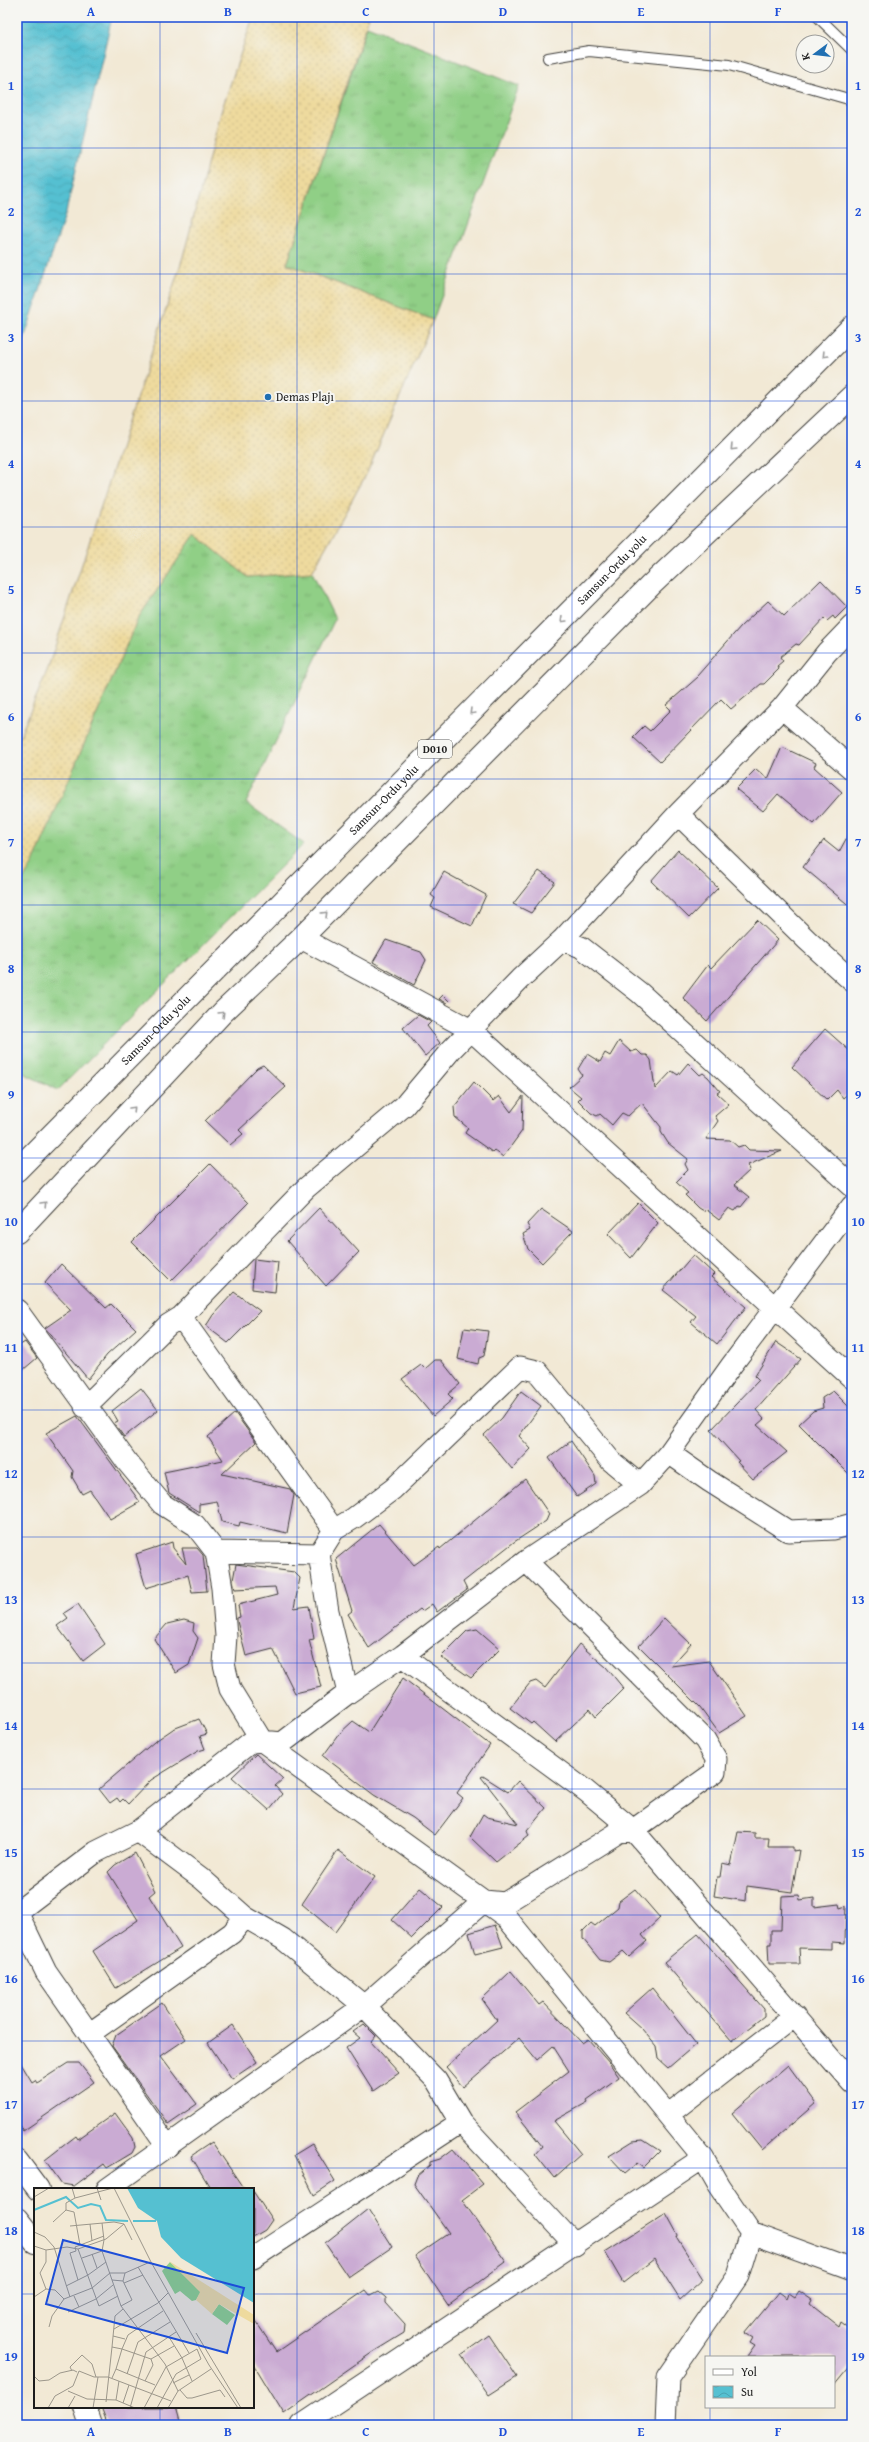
<svg xmlns="http://www.w3.org/2000/svg" width="869" height="2442" viewBox="0 0 869 2442" font-family="'Gentium Book Plus',serif">
<style>
.grass{fill:url(#grass-tufts);stroke:#567651}
.sand{fill:url(#sand-dots);stroke:#857b5d}
.water{fill:url(#water-waves);stroke:#386e76}
.building{fill:#caabd3}
.lines{fill:none;stroke-linecap:round;stroke-linejoin:round}
.lane-casing{stroke:#3c3b38;stroke-width:12}
.street-casing{stroke:#3c3b38;stroke-width:23}
.secondary-casing{stroke:#3c3b38;stroke-width:24}
.highway-casing{stroke:#3c3b38;stroke-width:24}
.lane{stroke:#fff;stroke-width:10}
.street{stroke:#fff;stroke-width:21}
.secondary{stroke:#fff;stroke-width:22}
.highway{stroke:#fff;stroke-width:22}
.oneway{stroke:#999}
.grid{fill:none;stroke:#1d4ed8;stroke-width:1;stroke-opacity:0.55}
.poi-dot{fill:#1f6fb2;stroke:#f6f6f2;stroke-width:1.5}
.labels{text-anchor:middle;stroke-width:4;stroke-linejoin:round;paint-order:stroke}
.shield{fill:#f6f6f2;stroke:#5d5d5c;stroke-width:1}
.shield-label{font-size:11px;font-weight:bold;fill:#1c1c1c}
.poi-label{font-size:12px;fill:#1c1c1c;stroke:#f6f6f2;text-anchor:start}
.street-label{font-size:12px;fill:#1c1c1c;stroke:#f6f6f2}
.inset-river{fill:none;stroke:#55c0d1;stroke-width:2}
.inset-road{fill:none;stroke:#9c978b;stroke-width:1}
.view{fill:#1d4ed8;fill-opacity:0.15;stroke:#1d4ed8;stroke-width:2}
.inset-edge{fill:none;stroke:#1c1c1c;stroke-width:2}
.neatline{fill:none;stroke:#1d4ed8;stroke-width:1.5}
.grid-label{font-size:13px;text-anchor:middle;font-weight:bold;fill:#1d4ed8}
</style>
<defs>
<pattern id="grass-tufts" width="24" height="20" patternUnits="userSpaceOnUse"><rect width="24" height="20" fill="#90cf86"/><path d="M3 7l-1-3M5 7V3M7 7l1-3M15 17l-1-3M17 17v-4M19 17l1-3" fill="none" stroke="#7cb173"/></pattern>
<pattern id="sand-dots" width="8" height="8" patternUnits="userSpaceOnUse"><rect width="8" height="8" fill="#eeda9e"/><path d="M2 2h.1M6 6h.1" fill="none" stroke="#ccba88" stroke-width="1.8" stroke-linecap="round"/></pattern>
<pattern id="water-waves" width="16" height="10" patternUnits="userSpaceOnUse"><rect width="16" height="10" fill="#55c0d1"/><path d="M0 5q4-4 8 0t8 0" fill="none" stroke="#49a4b3"/></pattern>
</defs>
<rect width="100%" height="100%" fill="#f6f6f2"/>
<filter id="ink" filterUnits="userSpaceOnUse"><feTurbulence type="fractalNoise" baseFrequency=".025" numOctaves="2"/><feDisplacementMap in="SourceGraphic" scale="8" xChannelSelector="R" yChannelSelector="G"/><feConvolveMatrix kernelMatrix="1 2 1 2 8 2 1 2 1" color-interpolation-filters="sRGB"/></filter>
<filter id="wash" filterUnits="userSpaceOnUse"><feTurbulence type="fractalNoise" baseFrequency=".012" numOctaves="4" result="noise"/><feDisplacementMap in="SourceGraphic" scale="16" xChannelSelector="R" yChannelSelector="G"/><feGaussianBlur stdDeviation="0.9" result="paint"/><feColorMatrix in="noise" values="0 0 0 0 0 0 0 0 0 0 0 0 0 0 0 0 0 1.4 0 .05"/><feComposite in="paint" operator="in"/></filter>
<g filter="url(#wash)">
<rect width="100%" height="100%" fill="#f2e9d5"/>
<path class="grass" d="M367 26 519 86 433 320 287 264Z
M195 534 248 577 312 572 335 619 246 803 304 844 58 1090 17 1070V890L33 863 138 618Z"/>
<path class="sand" d="M253 17H369L287 264 433 320 367 473 312 572 248 577 195 534 138 618 33 863 17 890V743L47 671 183 257 222 109Z"/>
<path class="water" d="M17 17H112L66 212 17 360Z"/>
<g id="blocks">
<path class="building" d="M821 580 847 607 835 619 833 616 827 621 824 618 799 645 796 644 780 657 783 661 777 666 779 669 764 684H761L731 709 721 699 660 762 633 737 644 726 650 731 671 710 666 705 698 677 697 676 741 626 768 601 784 616Z
M782 747 816 763 814 767 842 792 814 824 778 794 763 811 736 789 756 769 768 779Z
M852 828V908L803 867 824 840 839 852Z
M678 850 718 888 689 918 651 881Z
M539 871 555 882 531 913 513 904Z
M444 872 486 895 472 926 431 907 435 898 431 895Z
M757 920 778 940 707 1021 683 998 708 965 711 968Z
M386 940 421 952 426 960 414 985 373 962Z
M443 995 449 1001 447 1003 439 999Z
M418 1015 431 1022 427 1026 440 1043 425 1056 403 1028Z
M825 1029 852 1053V1090L843 1098 837 1090 827 1100 792 1067Z
M619 1041 631 1052 637 1050 642 1055H647L651 1060 655 1089 672 1071 678 1075 688 1063 700 1075 703 1073 708 1077 720 1091 717 1093 729 1104 715 1116 718 1121 706 1139 730 1140 738 1147 744 1145 749 1150 782 1151 748 1165 750 1170 734 1185 749 1197 741 1207 739 1206 735 1211 729 1208 719 1220 706 1210 703 1211 698 1208 685 1195 688 1193 676 1182 688 1170 685 1164 688 1159 668 1143 661 1132V1127L642 1103 628 1116 622 1113 612 1125 600 1114 597 1116 591 1113 578 1100 581 1097 569 1087 582 1075 578 1069 587 1054 600 1062 605 1053 610 1056Z
M263 1065 286 1087 239 1130 243 1134 230 1145 205 1121 257 1068Z
M474 1082 493 1101 499 1096 511 1112 523 1096 522 1131 503 1157 494 1150 492 1152 465 1133 468 1128 455 1117 454 1107Z
M210 1164 248 1203 171 1281 132 1242Z
M638 1203 658 1223 631 1258 608 1234Z
M319 1208 359 1252 326 1286 287 1241Z
M541 1209 573 1231 542 1263 528 1249 523 1234 530 1230 527 1224Z
M693 1255 714 1274 711 1277 746 1307 717 1344 691 1322 696 1316 663 1290Z
M254 1259 278 1262 275 1292 252 1289Z
M61 1264 106 1308 111 1304 136 1329 107 1355 88 1379 45 1328 71 1310 45 1283Z
M234 1292 260 1311 228 1343 206 1326 213 1315Z
M464 1328 488 1331 484 1356 479 1358 478 1364 458 1359Z
M25 1342 37 1358 17 1375V1347Z
M776 1342 801 1359 756 1410 764 1419 757 1425 787 1452 753 1479 737 1462 739 1461 711 1430 759 1380 755 1376Z
M435 1360H441L460 1384 448 1394 453 1399 433 1416 402 1379 421 1365 425 1369Z
M141 1388 158 1410 124 1437 114 1423 118 1421 112 1411Z
M521 1391 541 1406 519 1436 531 1449 512 1469 484 1435 502 1418Z
M833 1391 852 1410V1477L799 1424 813 1411 823 1408 822 1398Z
M235 1413 256 1442 222 1474 290 1489 294 1495 287 1533 240 1522 239 1526 222 1522 217 1501 199 1504V1512L169 1493 164 1472 223 1460 208 1437Z
M77 1416 140 1502 110 1519 90 1490 82 1494 72 1477 73 1471 46 1433Z
M571 1441 595 1476 596 1484 577 1497 549 1458Z
M525 1479 549 1514 546 1521 514 1542 463 1582 467 1590 437 1612 432 1604 422 1611 420 1609 369 1648 348 1614 352 1611 336 1559 379 1524 414 1565 439 1547 440 1549Z
M172 1542 173 1548 186 1564 182 1548H197L203 1555 207 1591 192 1592 188 1575 146 1588 136 1554Z
M236 1564 294 1572 300 1578 294 1608 309 1606 314 1639 309 1640 321 1687 295 1693 273 1649 246 1656 237 1621V1618L240 1617 238 1605 277 1595 275 1587 235 1589 233 1580Z
M78 1604 105 1644 83 1661 57 1626 68 1618 64 1613Z
M664 1618 691 1644 671 1666 709 1661 747 1716 719 1733 700 1707 639 1646Z
M184 1620 194 1623 193 1631 198 1638 189 1665 176 1673 154 1639 167 1624Z
M477 1629 500 1649 471 1678 441 1657 467 1631Z
M579 1644 606 1667 624 1689 596 1717 590 1709 555 1742 533 1722 531 1724 510 1708 530 1683 536 1681 545 1688Z
M403 1678 490 1745 457 1793 463 1798 435 1835 413 1818 374 1795 323 1756 339 1734 353 1721 369 1732Z
M199 1719 207 1734 200 1736 205 1749 198 1751 151 1780 128 1804 123 1799 120 1802 117 1798 110 1803 99 1789 154 1742 173 1729Z
M256 1754 283 1779 275 1786 282 1794 269 1810 232 1777Z
M483 1776 508 1792 518 1781 546 1808 527 1831 529 1836 496 1862 470 1837 483 1814 487 1817 518 1824 481 1777Z
M738 1832 755 1833V1838H769L768 1847H793V1851L799 1850 792 1892 747 1886 746 1901 714 1896 717 1877H720L722 1863 731 1865Z
M338 1850 375 1877 335 1932 302 1904Z
M135 1853 155 1891 149 1896 181 1948 116 1988 93 1951 138 1920 108 1872 115 1865Z
M420 1888 443 1907 412 1938 392 1920Z
M635 1889 660 1918 642 1935 647 1941 629 1957 623 1951 609 1962 600 1960 583 1939V1931L591 1923 595 1926 618 1907 619 1901Z
M799 1895 800 1900 814 1898V1907L839 1904 840 1908 846 1906 845 1943 832 1942V1949L799 1948 800 1964H769L768 1944H771V1930H781L782 1896Z
M495 1925 503 1947 475 1954 469 1933Z
M698 1934 764 2009V2016L732 2041 664 1962Z
M511 1971 539 2005 543 2002 582 2043 588 2039 610 2064 619 2077 587 2100 588 2102 554 2121 581 2154 554 2178 535 2154 542 2146 515 2112 569 2071 553 2046 537 2060 519 2038 463 2087 446 2067 497 2020 482 1999Z
M652 1988 696 2044 668 2068 658 2059 656 2046 642 2029 624 2013Z
M162 2003 186 2039 161 2056 197 2104 168 2124 112 2046 116 2035Z
M364 2024 376 2036 371 2042 399 2073 373 2091 346 2048 360 2038 353 2032Z
M233 2025 257 2062 232 2079 208 2043Z
M17 2057 32 2082 35 2080 37 2083 68 2063H79L94 2082 23 2131 17 2122Z
M788 2065 816 2103 762 2150 732 2113Z
M115 2113 133 2138 135 2147 132 2153 107 2168 104 2164 74 2186 62 2184 45 2160 76 2136 78 2139Z
M643 2140 660 2151 643 2168 637 2163 625 2173 609 2156 633 2141Z
M212 2142 244 2189H211L191 2156Z
M312 2144 335 2181 314 2195 294 2155Z
M453 2149 483 2184 462 2200 506 2262 448 2305 415 2256 449 2233 414 2184 417 2176 430 2165V2162L440 2159Z
M253 2191 272 2220 265 2230 253 2237Z
M368 2209 392 2247 348 2277 325 2243Z
M666 2213 678 2235 677 2238 703 2279 680 2300 654 2259 623 2283 605 2252Z
M366 2290 370 2295 378 2291 386 2298V2303L405 2324 404 2333 373 2352 284 2414 253 2363V2317L276 2352Z
M799 2291 812 2300 810 2304 839 2327 841 2322 852 2330V2363L834 2385V2357H747L755 2346 750 2343 753 2338 745 2333 760 2315 779 2292 787 2298 789 2293 795 2297Z
M489 2335 517 2377 489 2395 461 2355Z
M101 2407H176L181 2425H108Z"/>
</g>
</g>
<g filter="url(#ink)">
<use href="#blocks" fill-opacity="0" stroke="#3c3b38" stroke-width="1"/>
<g class="lines">
<defs>
<path id="lane" d="M818 17 852 50
M548 58 589 51 729 65 852 100"/>
<path id="street" d="M782 708 852 769
M678 814 807 940 852 981
M301 938 471 1030 852 1378
M562 940 581 947 640 993 852 1186
M17 1310 127 1462 162 1504 195 1525 216 1552 319 1554
M181 1317 334 1530
M85 1407 168 1325 181 1317 306 1188 404 1106 451 1050 520 979 562 940 678 814 782 708 827 652 852 626
M669 1453 709 1481 788 1531 834 1529 852 1524
M216 1552 222 1588 226 1636 224 1664 230 1689 262 1741 506 1917 703 2158 719 2186 751 2233
M402 1656 586 1791 633 1830 852 2083
M348 1693 328 1611 319 1554 334 1530 354 1518 393 1489 520 1367 537 1371 611 1461 640 1485
M138 1831 201 1878 245 1917 283 1939 364 2006 436 2080 461 2122 575 2245
M17 1912 96 1852 138 1831 251 1742 262 1741 282 1743 348 1693 402 1656 526 1561 640 1485 669 1453 731 1366 852 1206
M17 1912 46 1972 168 2147
M89 2034 232 1933 245 1917
M669 2114 795 2016
M107 2189 364 2006 484 1901 505 1903 619 1832 633 1830 715 1772 716 1759 705 1740 526 1561
M253 2258 461 2122
M302 2425 703 2158
M666 2425 668 2377 738 2276 751 2233 852 2270"/>
<path id="secondary" d="M17 2161 38 2189
M17 2219 35 2242
M85 2407 91 2425"/>
<g id="highway">
<path id="s1" d="M17 1170 852 327"/>
<path d="M17 1232 223 1012 301 938 651 585 852 396"/>
</g>
</defs>
<use href="#lane" class="lane-casing"/>
<use href="#street" class="street-casing"/>
<use href="#secondary" class="secondary-casing"/>
<use href="#highway" class="highway-casing"/>
<use href="#lane" class="lane"/>
<use href="#street" class="street"/>
<use href="#secondary" class="secondary"/>
<use href="#highway" class="highway"/>
</g>
<defs><path id="oneway-chevron" d="M-2-3.5L2.5 0L-2 3.5" fill="none" stroke-width="1.6" stroke-linecap="round" stroke-linejoin="round"/></defs>
<g class="oneway">
<use href="#oneway-chevron" transform="translate(825 355) rotate(134)"/>
<use href="#oneway-chevron" transform="translate(733 448) rotate(135)"/>
<use href="#oneway-chevron" transform="translate(563 620) rotate(135)"/>
<use href="#oneway-chevron" transform="translate(472 712) rotate(135)"/>
<use href="#oneway-chevron" transform="translate(325 914) rotate(-45)"/>
<use href="#oneway-chevron" transform="translate(222 1014) rotate(-46)"/>
<use href="#oneway-chevron" transform="translate(133 1109) rotate(-47)"/>
<use href="#oneway-chevron" transform="translate(44 1204) rotate(-47)"/>
</g>
</g>
<path class="grid" d="M160 17V2189M297 17V2425M434 17V2425M572 17V2425M710 17V2357M17 148H852M17 274H852M17 401H852M17 527H852M17 653H852M17 779H852M17 905H852M17 1032H852M17 1158H852M17 1284H852M17 1410H852M17 1537H852M17 1663H852M17 1789H852M17 1915H852M17 2041H852M17 2168H852M17 2294H35M253 2294H852M160 2407V2425M710 2407V2425"/>
<circle class="poi-dot" cx="268" cy="397" r="4"/>
<g class="labels">
<rect class="shield" x="418" y="740" width="34" height="18" rx="3"/>
<g class="shield-label">
<text x="435" y="753">D010</text>
</g>
<g class="poi-label">
<text x="276" y="401">Demas Plajı</text>
</g>
<g class="street-label">
<text dy="4" stroke="none"><textPath href="#s1" startOffset="845">Samsun-Ordu yolu</textPath></text>
<text dy="4" stroke="none"><textPath href="#s1" startOffset="521">Samsun-Ordu yolu</textPath></text>
<text dy="4" stroke="none"><textPath href="#s1" startOffset="197">Samsun-Ordu yolu</textPath></text>
</g>
</g>
<g transform="translate(34 2188)">
<rect width="220" height="220" fill="#f2e9d5"/>
<path d="M136 74 167 104 162 112 158 113 146 103 141 106 128 83ZM185 116 201 127 193 137 178 126Z" fill="#90cf86"/>
<path d="M135 73 220 127V136L185 116 178 126 162 112 166 104Z" fill="#eeda9e"/>
<path d="M93 0H220V115L147 70 127 49 123 33 104 20Z" fill="#55c0d1"/>
<path class="inset-river" d="M0 22 32 9 44 20 57 16 66 18 72 32 94 33M99 33H122"/>
<path class="inset-road" d="M38 0 41 10 79 0M63 0 67 12M80 0 117 74 175 177 204 220M0 9 15 0M32 22V15L41 10M19 34 32 22 40 24 46 57M68 35 70 52 68 63 87 118 131 176 144 203M56 36 58 53M90 36 98 52M36 38 80 34 90 36M0 44 11 49 20 59 36 109M0 58 12 62M44 61 65 118 84 108M12 62 33 59 44 61 72 51 90 36M12 62V74L6 85 12 101M58 66 63 80M48 70 68 63M104 79 155 165M44 92 36 65 42 63 41 59 70 48M78 92 89 93 98 112 87 118M89 93 91 85 116 74M90 95 109 87M32 98 54 87 72 74M40 108 45 119M0 109 12 101 21 102 30 111 18 128 15 139M30 111 58 100 76 85H91M89 121 81 128 78 159 88 161 94 147 129 123M34 124 62 111 79 97M80 141 124 115 134 105M162 145 207 220M79 148 91 151M135 149 148 170 158 193M82 181 88 161 117 171 140 158M38 183 36 179 48 167 58 176 62 189M93 186 104 154 136 134M0 188 5 193 15 192 26 185 39 182 43 184M78 190 82 181 121 197M85 193 82 212 101 220M111 193 119 177 117 171M139 195 155 187M146 202 153 210H158L186 202 191 209M34 203 53 211 82 212M72 214 78 159M89 215 95 197M14 220 21 208 39 198 45 183 60 189H74L137 213M34 220 41 208M59 220 64 189M96 220 112 164 142 144M110 220 132 179 163 161 167 171 142 186 123 220M134 220 144 203 177 181"/>
<path class="view" d="M29 52 210 100 193 165 12 116Z"/>
<rect width="220" height="220" class="inset-edge"/>
</g>
<rect width="869" height="2442" fill="none" stroke="#f6f6f2" stroke-width="44"/>
<rect x="705" y="2356" width="130" height="52" fill="#f6f6f2" stroke="#9f9f9c"/>
<rect x="713" y="2369" width="20" height="6" fill="#ffffff" stroke="#9f9f9c"/>
<text x="741" y="2376" font-size="12" fill="#1c1c1c">Yol</text>
<rect x="713" y="2386" width="20" height="12" fill="url(#water-waves)" stroke="#9f9f9c"/>
<text x="741" y="2396" font-size="12" fill="#1c1c1c">Su</text>
<g transform="translate(815 54) rotate(255)"><circle r="19" fill="#f6f6f2" stroke="#9f9f9c"/>
<path d="M0-3L7 15L0 10L-7 15Z" fill="#1f6fb2"/>
<text y="-6" font-size="11" font-weight="bold" text-anchor="middle" fill="#1c1c1c">K</text>
</g>
<rect x="22" y="22" width="825" height="2398" class="neatline"/>
<g class="grid-label">
<text x="91" y="16">A</text>
<text x="228" y="16">B</text>
<text x="366" y="16">C</text>
<text x="503" y="16">D</text>
<text x="641" y="16">E</text>
<text x="778" y="16">F</text>
<text x="11" y="90">1</text>
<text x="858" y="90">1</text>
<text x="11" y="216">2</text>
<text x="858" y="216">2</text>
<text x="11" y="342">3</text>
<text x="858" y="342">3</text>
<text x="11" y="468">4</text>
<text x="858" y="468">4</text>
<text x="11" y="594">5</text>
<text x="858" y="594">5</text>
<text x="11" y="721">6</text>
<text x="858" y="721">6</text>
<text x="11" y="847">7</text>
<text x="858" y="847">7</text>
<text x="11" y="973">8</text>
<text x="858" y="973">8</text>
<text x="11" y="1099">9</text>
<text x="858" y="1099">9</text>
<text x="11" y="1226">10</text>
<text x="858" y="1226">10</text>
<text x="11" y="1352">11</text>
<text x="858" y="1352">11</text>
<text x="11" y="1478">12</text>
<text x="858" y="1478">12</text>
<text x="11" y="1604">13</text>
<text x="858" y="1604">13</text>
<text x="11" y="1730">14</text>
<text x="858" y="1730">14</text>
<text x="11" y="1857">15</text>
<text x="858" y="1857">15</text>
<text x="11" y="1983">16</text>
<text x="858" y="1983">16</text>
<text x="11" y="2109">17</text>
<text x="858" y="2109">17</text>
<text x="11" y="2235">18</text>
<text x="858" y="2235">18</text>
<text x="11" y="2361">19</text>
<text x="858" y="2361">19</text>
<text x="91" y="2436">A</text>
<text x="228" y="2436">B</text>
<text x="366" y="2436">C</text>
<text x="503" y="2436">D</text>
<text x="641" y="2436">E</text>
<text x="778" y="2436">F</text>
</g>
</svg>
